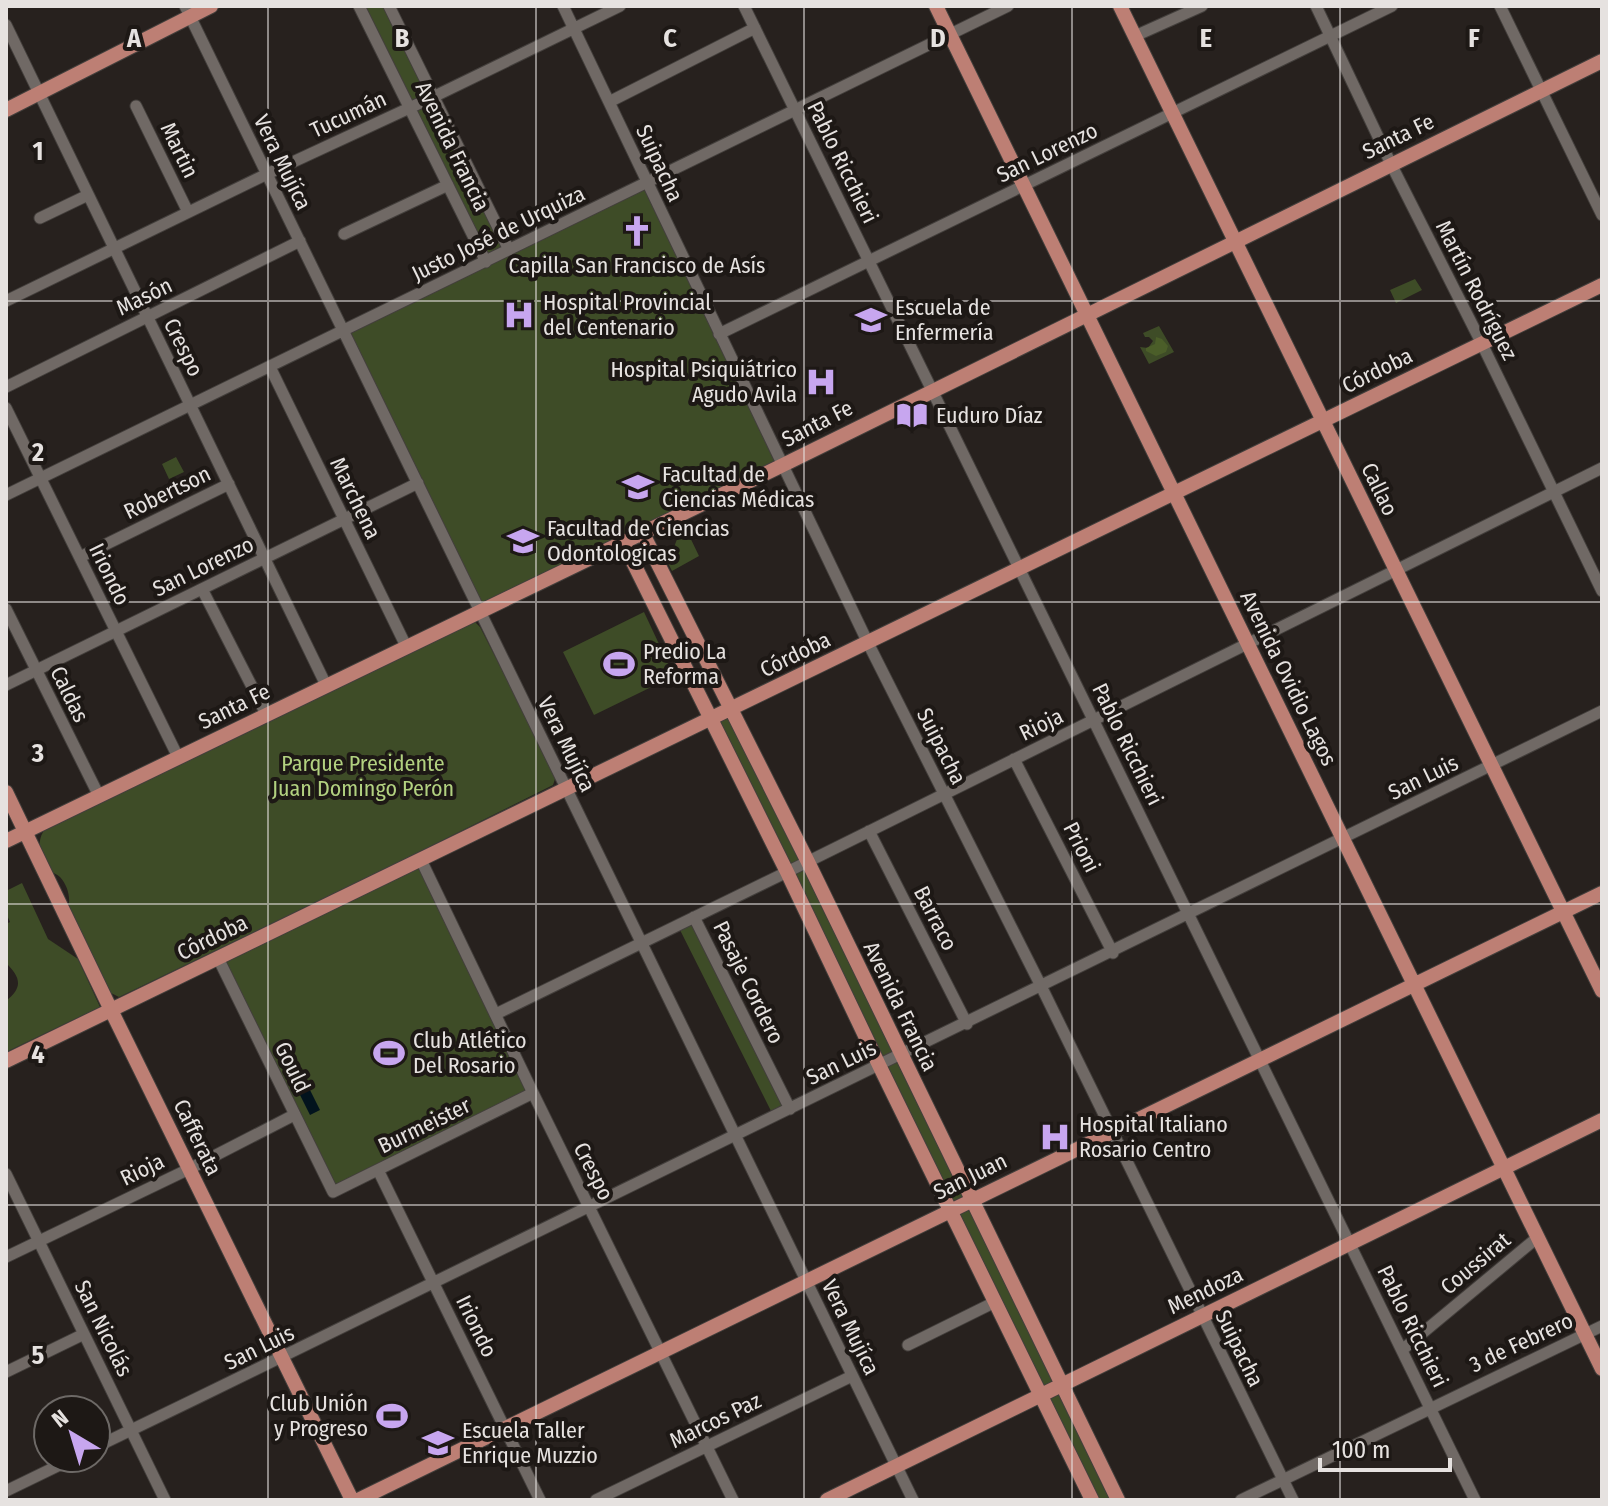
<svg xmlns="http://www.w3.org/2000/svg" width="1608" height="1506" viewBox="0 0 1608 1506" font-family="'Fira Sans Condensed',sans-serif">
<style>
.green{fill:#3e4c27}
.forest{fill:#4b5e29}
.water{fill:#02131d}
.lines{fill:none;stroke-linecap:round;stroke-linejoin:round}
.minor-casing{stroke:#433f3c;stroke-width:13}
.major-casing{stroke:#433f3c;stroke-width:16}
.minor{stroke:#706965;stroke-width:11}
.major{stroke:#bd7f74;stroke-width:14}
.grid{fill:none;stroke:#e6e2e0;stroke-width:2;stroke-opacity:0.55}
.labels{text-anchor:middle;stroke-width:8;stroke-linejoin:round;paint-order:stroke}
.street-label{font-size:22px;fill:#e6e2e0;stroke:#1d1815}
.poi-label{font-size:22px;fill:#e6e2e0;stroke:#1d1815;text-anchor:start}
.park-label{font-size:22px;fill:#b2d180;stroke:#1d1815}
.grid-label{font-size:26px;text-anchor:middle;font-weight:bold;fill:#e6e2e0;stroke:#1d1815;stroke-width:8;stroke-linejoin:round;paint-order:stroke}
</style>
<rect width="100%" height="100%" fill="#27211e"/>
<path class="green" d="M359 6H389L509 250 647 183 783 465 480 611 344 332 485 262Z
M1415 279 1422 290 1396 303 1390 290Z
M1159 326 1174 352 1149 364 1140 347 1148 348 1153 341 1149 337H1145L1143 333Z
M176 457 184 472 169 479 162 464Z
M686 529 699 556 672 571 668 563 679 534Z
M644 612 674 676 594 715 563 652Z
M469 622H475L480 627 556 776 553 785 401 861 119 997 109 992 68 909C71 898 68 886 60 877 57 874 52 873 50 869 39 857 35 839 47 827Z
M730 710 1118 1500H1092L711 719Z
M421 860 533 1093 333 1192 218 958Z
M22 883 48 939 78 959 100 1007 6 1052V1001C23 987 21 978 6 963V924L10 922 6 913V891Z
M692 924 784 1106 772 1113 680 930Z"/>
<path class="forest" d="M1156 337 1162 339 1168 346 1166 352 1156 356 1146 351V348L1155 344Z"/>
<path class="water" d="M305 1080 320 1110 310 1115 295 1085Z"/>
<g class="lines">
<defs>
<path id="minor" d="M185 6 913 1500
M359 6 486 262
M389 6 509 250
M563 6 868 643 1042 988 1293 1500
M744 6 1475 1500
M1316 6 1391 164 1482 344 1602 591
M1500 6 1602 215
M6 25 326 685
M1135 36 1202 6
M609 102 755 28
M136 106 188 212
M40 218 88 195
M344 234 448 185
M6 301 267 174 433 97 620 6
M719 334 1392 6
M270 367 406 646
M6 387 300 241
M6 408 178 757
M6 495 1008 6
M80 557 229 484
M202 589 266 714
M6 609 99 796
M6 685 418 483
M1014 759 1113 953
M869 831 967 1024
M421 860 533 1093 733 1500
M694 917 790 1109
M218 958 333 1192 533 1093
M496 1014 787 872 1602 468
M378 1170 540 1500
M6 1174 165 1500
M6 1257 189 1169 294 1115
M908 1345 995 1302
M1402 1350 1538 1237
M6 1372 84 1334
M96 1447C599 1204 1101 959 1602 711
M6 1491 74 1458
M596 1500 852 1376
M1241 1500 1602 1326"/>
<path id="major" d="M936 6 1602 1369
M1120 6 1602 991
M6 110 211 6
M642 532 808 862 1118 1500
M623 542 787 872 879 1065 1092 1500
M6 792 111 1010 352 1500
M6 841 783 465 1602 61
M6 1061 1602 285
M358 1500 1602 893
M827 1500 1602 1120"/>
</defs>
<use href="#minor" class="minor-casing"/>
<use href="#major" class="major-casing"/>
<use href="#minor" class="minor"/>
<use href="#major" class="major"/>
</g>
<path class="grid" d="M268 6V1500M536 6V1500M804 6V1500M1072 6V1500M1340 6V1500M6 301H1602M6 602H1602M6 904H1602M6 1205H1602"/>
<defs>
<symbol id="church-bare" viewBox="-9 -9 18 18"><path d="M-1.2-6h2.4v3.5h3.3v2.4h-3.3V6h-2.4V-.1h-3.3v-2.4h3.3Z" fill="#c7a6ef" stroke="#1d1815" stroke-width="2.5" paint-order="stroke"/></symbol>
<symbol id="hospital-bare" viewBox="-9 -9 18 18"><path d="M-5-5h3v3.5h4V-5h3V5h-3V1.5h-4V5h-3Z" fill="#c7a6ef" stroke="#1d1815" stroke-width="2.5" paint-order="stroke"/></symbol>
<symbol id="university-bare" viewBox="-9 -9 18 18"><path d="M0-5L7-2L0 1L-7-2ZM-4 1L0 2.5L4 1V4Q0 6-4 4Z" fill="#c7a6ef" stroke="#1d1815" stroke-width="2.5" paint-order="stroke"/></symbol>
<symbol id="library-bare" viewBox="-9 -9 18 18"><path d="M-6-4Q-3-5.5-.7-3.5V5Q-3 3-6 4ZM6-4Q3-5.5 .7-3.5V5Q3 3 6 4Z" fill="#c7a6ef" stroke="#1d1815" stroke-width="2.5" paint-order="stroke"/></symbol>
<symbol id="stadium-bare" viewBox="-9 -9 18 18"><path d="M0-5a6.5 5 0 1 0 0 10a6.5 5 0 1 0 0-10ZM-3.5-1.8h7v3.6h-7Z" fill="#c7a6ef" stroke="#1d1815" stroke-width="2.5" paint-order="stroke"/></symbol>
</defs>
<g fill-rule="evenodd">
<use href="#church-bare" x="615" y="209" width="44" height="44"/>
<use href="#hospital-bare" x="497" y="293" width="44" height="44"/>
<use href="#university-bare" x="849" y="298" width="44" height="44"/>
<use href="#hospital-bare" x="799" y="360" width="44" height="44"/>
<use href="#library-bare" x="890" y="393" width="44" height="44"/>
<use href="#university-bare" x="616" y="465" width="44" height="44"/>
<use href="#university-bare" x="501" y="519" width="44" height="44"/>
<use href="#stadium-bare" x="597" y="642" width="44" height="44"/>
<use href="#stadium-bare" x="367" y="1031" width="44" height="44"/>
<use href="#hospital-bare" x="1033" y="1115" width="44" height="44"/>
<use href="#stadium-bare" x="370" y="1394" width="44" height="44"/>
<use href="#university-bare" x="416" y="1421" width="44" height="44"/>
</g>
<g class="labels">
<g class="street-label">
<text transform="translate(348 114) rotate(-25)" y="8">Tucumán</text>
<text transform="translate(1398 136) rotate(-26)" y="8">Santa Fe</text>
<text transform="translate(453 146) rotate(64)" y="8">Avenida Francia</text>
<text transform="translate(180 150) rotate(64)" y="8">Martin</text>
<text transform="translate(1047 152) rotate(-26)" y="8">San Lorenzo</text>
<text transform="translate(283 162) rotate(64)" y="8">Vera Mujíca</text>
<text transform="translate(843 162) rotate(64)" y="8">Pablo Ricchieri</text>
<text transform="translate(660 163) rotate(65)" y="8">Suipacha</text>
<text transform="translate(498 233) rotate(-26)" y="8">Justo José de Urquiza</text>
<text transform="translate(1477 290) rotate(63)" y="8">Martín Rodríguez</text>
<text transform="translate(144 296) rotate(-26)" y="8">Masón</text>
<text transform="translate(184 347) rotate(64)" y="8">Crespo</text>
<text transform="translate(1377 370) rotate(-26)" y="8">Córdoba</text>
<text transform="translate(817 423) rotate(-27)" y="8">Santa Fe</text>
<text transform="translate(1380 489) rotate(64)" y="8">Callao</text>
<text transform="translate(167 492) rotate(-26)" y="8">Robertson</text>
<text transform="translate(356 498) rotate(64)" y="8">Marchena</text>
<text transform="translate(203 566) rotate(-26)" y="8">San Lorenzo</text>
<text transform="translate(110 574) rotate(64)" y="8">Iriondo</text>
<text transform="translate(795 654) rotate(-26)" y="8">Córdoba</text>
<text transform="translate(1289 678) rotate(64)" y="8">Avenida Ovidio Lagos</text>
<text transform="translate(70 694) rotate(64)" y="8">Caldas</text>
<text transform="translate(234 706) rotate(-26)" y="8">Santa Fe</text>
<text transform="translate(1041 724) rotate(-26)" y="8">Rioja</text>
<text transform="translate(567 744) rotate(64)" y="8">Vera Mujíca</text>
<text transform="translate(1128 744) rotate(64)" y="8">Pablo Ricchieri</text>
<text transform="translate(942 746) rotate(63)" y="8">Suipacha</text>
<text transform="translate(1423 777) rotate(-26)" y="8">San Luis</text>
<text transform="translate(1082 847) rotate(63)" y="8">Prioni</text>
<text transform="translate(936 918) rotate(63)" y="8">Barraco</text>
<text transform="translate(212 937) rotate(-26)" y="8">Córdoba</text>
<text transform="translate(749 982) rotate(64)" y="8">Pasaje Cordero</text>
<text transform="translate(901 1006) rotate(64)" y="8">Avenida Francia</text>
<text transform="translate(841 1062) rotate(-26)" y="8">San Luis</text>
<text transform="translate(293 1067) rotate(64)" y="8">Gould</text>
<text transform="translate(424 1125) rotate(-26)" y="8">Burmeister</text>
<text transform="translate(198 1137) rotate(64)" y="8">Cafferata</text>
<text transform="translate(142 1169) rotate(-26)" y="8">Rioja</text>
<text transform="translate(594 1171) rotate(63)" y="8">Crespo</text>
<text transform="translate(970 1176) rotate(-26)" y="8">San Juan</text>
<text transform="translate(1475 1263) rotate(-40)" y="8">Coussirat</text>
<text transform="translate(1205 1290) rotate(-26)" y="8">Mendoza</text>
<text transform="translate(477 1326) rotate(64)" y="8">Iriondo</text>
<text transform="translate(1413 1326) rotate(64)" y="8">Pablo Ricchieri</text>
<text transform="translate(851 1327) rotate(64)" y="8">Vera Mujíca</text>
<text transform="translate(104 1328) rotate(64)" y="8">San Nicolás</text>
<text transform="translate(1521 1342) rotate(-25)" y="8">3 de Febrero</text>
<text transform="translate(259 1347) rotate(-26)" y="8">San Luis</text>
<text transform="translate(1240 1348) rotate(64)" y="8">Suipacha</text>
<text transform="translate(715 1420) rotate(-26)" y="8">Marcos Paz</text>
</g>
<g class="poi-label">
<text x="637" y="273" text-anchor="middle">Capilla San Francisco de Asís</text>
<text x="543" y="310">Hospital Provincial<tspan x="543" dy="25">del Centenario</tspan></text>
<text x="895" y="315">Escuela de<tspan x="895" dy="25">Enfermería</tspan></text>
<text x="797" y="377" text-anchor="end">Hospital Psiquiátrico<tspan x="797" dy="25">Agudo Avila</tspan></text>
<text x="936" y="423">Euduro Díaz</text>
<text x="662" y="482">Facultad de<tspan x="662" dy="25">Ciencias Médicas</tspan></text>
<text x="547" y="536">Facultad de Ciencias<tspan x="547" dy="25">Odontologicas</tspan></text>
<text x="643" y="659">Predio La<tspan x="643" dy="25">Reforma</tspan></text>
<text x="413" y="1048">Club Atlético<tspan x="413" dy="25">Del Rosario</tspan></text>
<text x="1079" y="1132">Hospital Italiano<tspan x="1079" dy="25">Rosario Centro</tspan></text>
<text x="368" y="1411" text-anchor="end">Club Unión<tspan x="368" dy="25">y Progreso</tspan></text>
<text x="462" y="1438">Escuela Taller<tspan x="462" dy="25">Enrique Muzzio</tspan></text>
</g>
<g class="park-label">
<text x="363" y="771">Parque Presidente<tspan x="363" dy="25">Juan Domingo Perón</tspan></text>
</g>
</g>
<g class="grid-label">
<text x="134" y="47">A</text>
<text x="402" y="47">B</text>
<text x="670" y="47">C</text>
<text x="938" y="47">D</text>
<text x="1206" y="47">E</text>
<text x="1474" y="47">F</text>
<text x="38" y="160">1</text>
<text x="38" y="461">2</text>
<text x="38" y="762">3</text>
<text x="38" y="1063">4</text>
<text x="38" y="1364">5</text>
</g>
<rect width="1608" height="1506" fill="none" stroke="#e6e2e0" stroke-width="16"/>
<g transform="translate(72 1434) rotate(322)"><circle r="38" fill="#1d1815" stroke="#6d6966" stroke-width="2"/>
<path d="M0-6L14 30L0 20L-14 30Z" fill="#c7a6ef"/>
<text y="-12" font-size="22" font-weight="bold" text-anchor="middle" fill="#e6e2e0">N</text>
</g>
<path d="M1320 1458v12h130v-12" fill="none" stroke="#e6e2e0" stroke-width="4"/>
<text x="1332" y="1458" font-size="24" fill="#e6e2e0" stroke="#1d1815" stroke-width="6" paint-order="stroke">100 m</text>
</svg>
